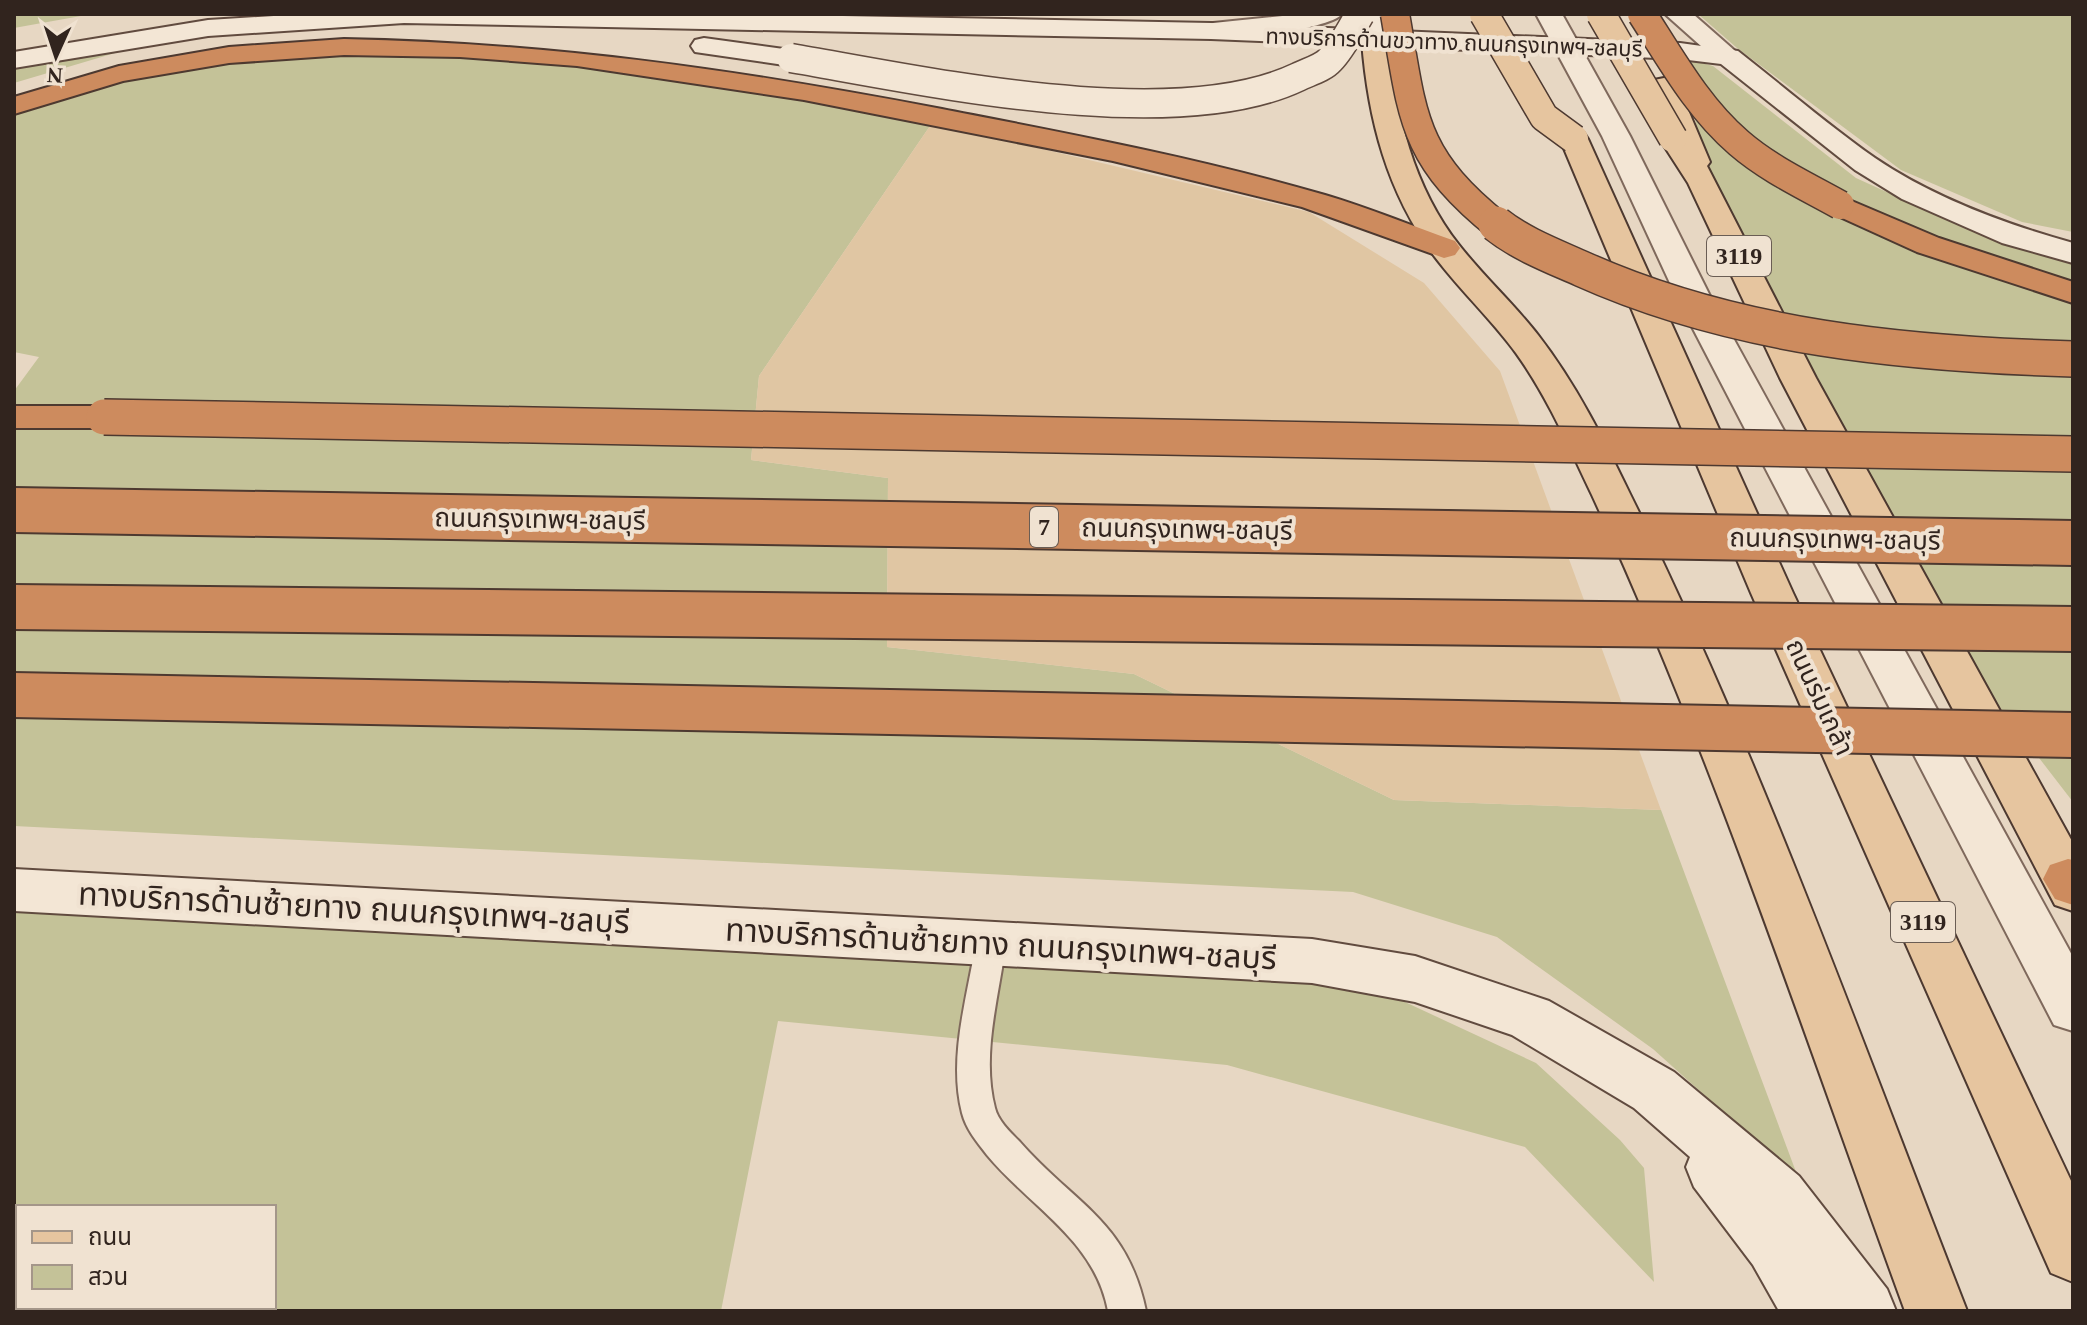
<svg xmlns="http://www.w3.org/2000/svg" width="2087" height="1325" viewBox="0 0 2087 1325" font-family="'Times New Roman','Noto Sans Thai',serif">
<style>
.green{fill:#c4c298;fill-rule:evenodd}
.sand{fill:#e0c6a3}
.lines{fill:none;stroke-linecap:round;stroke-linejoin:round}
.lane-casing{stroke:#7f695c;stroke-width:4}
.street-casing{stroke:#7f695c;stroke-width:4}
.secondary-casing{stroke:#614b3f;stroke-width:4}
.primary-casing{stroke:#4d3930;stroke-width:4}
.highway-casing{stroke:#4d3930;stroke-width:4}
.lane{fill:#f3e6d5;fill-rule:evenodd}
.street{fill:#f3e6d5;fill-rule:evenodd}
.secondary{fill:#f3e6d5;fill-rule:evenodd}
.primary{fill:#e6c59f;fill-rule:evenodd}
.highway{fill:#cd8b5e;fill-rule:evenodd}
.secondary-bridge-casing{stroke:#614b3f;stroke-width:31;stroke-linecap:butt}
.primary-bridge-casing{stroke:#4d3930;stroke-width:31;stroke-linecap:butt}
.highway-bridge-far2-casing{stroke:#4d3930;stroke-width:31;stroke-linecap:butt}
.highway-bridge-far1-casing{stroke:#4d3930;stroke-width:38;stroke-linecap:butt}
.highway-bridge-casing{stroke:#4d3930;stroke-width:48;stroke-linecap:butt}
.secondary-bridge{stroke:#f3e6d5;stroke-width:28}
.primary-bridge{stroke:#e6c59f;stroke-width:28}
.highway-bridge-far2{stroke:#cd8b5e;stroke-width:28}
.highway-bridge-far1{stroke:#cd8b5e;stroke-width:35}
.highway-bridge{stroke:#cd8b5e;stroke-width:44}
.labels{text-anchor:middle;stroke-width:8;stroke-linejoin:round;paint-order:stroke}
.far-street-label{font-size:22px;fill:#31241e;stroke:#f0e2d1}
.shield{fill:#f0e2d1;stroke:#6a5d54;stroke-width:2}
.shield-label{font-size:24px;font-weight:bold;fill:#31241e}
.street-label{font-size:26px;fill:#31241e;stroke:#f0e2d1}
.near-street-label{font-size:32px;fill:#31241e;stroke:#f0e2d1}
</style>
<rect width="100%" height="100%" fill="#e7d7c3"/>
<path class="green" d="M14 14H92L14 28Z
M1698 14H2073V232L2022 222 1901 170 1737 48Z
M152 42 14 83V64Z
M274 54 501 55 721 83 932 123 759 376 751 460 888 478 887 647 1134 674 1394 800 1661 810 1799 1180 1653 1049 1497 937 1353 892 14 826V391L39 357 14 352V111L70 90Z
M1680 57 1713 66 1856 178 1972 231 2073 257V802L1989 693 1801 360 1706 165Z
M14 912 1272 979 1390 995 1536 1063 1620 1140 1644 1168 1654 1282 1525 1147 1227 1065 778 1021 721 1311H14ZM18 1207H274V1307H18Z"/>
<path class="sand" d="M932 123 1309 212 1424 283 1500 371 1661 810 1394 800 1134 674 887 647 888 478 751 460 759 376Z"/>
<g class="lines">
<defs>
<path id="lane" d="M991 930 1002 934 1006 943C999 996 981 1055 995 1108 998 1121 1011 1133 1020 1142 1075 1205 1127 1220 1146 1311H1108C1095 1240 1030 1207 987 1155 977 1142 966 1129 962 1113 948 1058 967 998 976 943L980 934Z"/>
<path id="street" d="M1302 14H1342C1330 30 1210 45 1200 31L1213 23Z
M1364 14H1390L1388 41 1384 46 1375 49 1362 41Z
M1536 14H1562L1630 136 1709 294 2073 957V1031L2054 1025 1675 294 1602 136Z
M1665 14H1693L1742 57 1738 63H1720Z"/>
<path id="secondary" d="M305 14H737L1211 23 1680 43 1738 51C1784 87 1828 125 1875 158 1934 198 2005 224 2073 243V263L2002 243 1902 199 1855 170 1721 64 1680 59 1211 39 404 23 208 36 14 68V52L208 20Z
M704 38 791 50 800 52 804 58 800 64 791 66 695 52 691 46 695 40Z
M14 869 1312 939 1415 956 1549 1001 1674 1072 1799 1176 1887 1289 1896 1311H1779L1753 1265 1694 1187 1686 1167 1690 1157 1634 1108 1512 1035 1415 1002 1312 983 14 911Z"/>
<path id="primary" d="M1375 33 1388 41C1396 113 1413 187 1459 245 1484 277 1514 304 1538 335 1576 384 1604 440 1630 494 1761 758 1860 1037 1967 1311H1905C1805 1038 1714 759 1592 495 1569 447 1547 396 1516 353 1491 319 1460 290 1435 257 1387 193 1368 119 1362 41Z
M1664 78 1674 80 1678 86 1710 162 1707 166 1816 378 2073 843V911L2055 905 1780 378 1688 183 1659 138 1668 131 1650 86 1654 80Z
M1574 130 1584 133 1588 139 1793 593 2073 1185V1282L2051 1273 1751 593 1560 139 1564 133Z"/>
<path id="highway" d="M344 39C551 43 739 70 942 109 1070 134 1199 158 1325 195 1369 208 1412 226 1455 241L1460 248 1455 255 1444 258 1302 207 1113 161 804 100 577 66 460 57 344 55 229 63 123 81 14 114V97L119 66 229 47Z
M1840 196 1939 238 2073 282V303L1917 252 1829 212 1825 205 1829 198Z
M14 406H104L117 409 122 417 117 425 104 428H14Z
M2068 859 2073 860V905L2055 899 2043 879 2050 865Z"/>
</defs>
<use href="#lane" class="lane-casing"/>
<use href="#street" class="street-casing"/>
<use href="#secondary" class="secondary-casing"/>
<use href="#primary" class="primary-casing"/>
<use href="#highway" class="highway-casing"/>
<use href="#lane" class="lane"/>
<use href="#street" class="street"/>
<use href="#secondary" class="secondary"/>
<use href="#primary" class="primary"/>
<use href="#highway" class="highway"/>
<defs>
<path id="secondary-bridge" d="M791 58C925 81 1174 136 1298 77 1308 72 1323 68 1330 60 1342 48 1351 29 1360 14"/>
<path id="primary-bridge" d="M1484 14 1544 117 1574 139
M1601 14 1673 138"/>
<path id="highway-bridge-far2" d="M1395 14C1413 117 1411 156 1498 226
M1642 14C1671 59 1698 108 1739 143 1769 169 1806 186 1840 205"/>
<path id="highway-bridge-far1" d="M1496 224C1521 244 1553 256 1582 269 1736 338 1905 354 2073 359
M104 417 2073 454
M14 510H43"/>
<path id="highway-bridge" d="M14 510 2073 543
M14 607 2073 629
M14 695 2073 735"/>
</defs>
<use href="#secondary-bridge" class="secondary-bridge-casing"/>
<use href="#primary-bridge" class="primary-bridge-casing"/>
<use href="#highway-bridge-far2" class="highway-bridge-far2-casing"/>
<use href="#highway-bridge-far1" class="highway-bridge-far1-casing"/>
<use href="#highway-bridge" class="highway-bridge-casing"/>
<use href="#secondary-bridge" class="secondary-bridge"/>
<use href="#primary-bridge" class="primary-bridge"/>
<use href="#highway-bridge-far2" class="highway-bridge-far2"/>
<use href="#highway-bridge-far1" class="highway-bridge-far1"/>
<use href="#highway-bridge" class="highway-bridge"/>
</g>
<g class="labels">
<g class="far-street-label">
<text transform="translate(1454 42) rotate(2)" y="8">ทางบริการด้านขวาทาง ถนนกรุงเทพฯ-ชลบุรี</text>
</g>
<g class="shield">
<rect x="1707" y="236" width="64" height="40" rx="6"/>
<rect x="1030" y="507" width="28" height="40" rx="6"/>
<rect x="1891" y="902" width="64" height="40" rx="6"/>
</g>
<g class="shield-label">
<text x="1739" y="264">3119</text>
<text x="1044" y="535">7</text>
<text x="1923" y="930">3119</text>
</g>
<g class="street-label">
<text transform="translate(540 519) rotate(1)" y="9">ถนนกรุงเทพฯ-ชลบุรี</text>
<text transform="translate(1187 529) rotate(1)" y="9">ถนนกรุงเทพฯ-ชลบุรี</text>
<text transform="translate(1835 539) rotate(1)" y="9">ถนนกรุงเทพฯ-ชลบุรี</text>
<text transform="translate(1820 697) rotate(65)" y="9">ถนนร่มเกล้า</text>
</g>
<g class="near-street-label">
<text transform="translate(354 908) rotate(3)" y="11">ทางบริการด้านซ้ายทาง ถนนกรุงเทพฯ-ชลบุรี</text>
<text transform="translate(1001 944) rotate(3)" y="11">ทางบริการด้านซ้ายทาง ถนนกรุงเทพฯ-ชลบุรี</text>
</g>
</g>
<rect width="2087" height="1325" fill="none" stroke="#31241e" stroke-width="32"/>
<rect x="16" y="1205" width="260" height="104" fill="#f0e2d1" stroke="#a49689" stroke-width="2"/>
<rect x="32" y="1231" width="40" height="12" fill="#e6c59f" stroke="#a49689" stroke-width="2"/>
<text x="88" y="1245" font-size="24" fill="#31241e">ถนน</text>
<rect x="32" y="1265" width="40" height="24" fill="#c4c298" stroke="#a49689" stroke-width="2"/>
<text x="88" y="1285" font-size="24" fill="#31241e">สวน</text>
<g transform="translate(56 56) rotate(183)" stroke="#f0e2d1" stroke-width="6" paint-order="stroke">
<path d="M0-6L14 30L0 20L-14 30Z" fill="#31241e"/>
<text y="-12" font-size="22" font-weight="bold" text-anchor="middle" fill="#31241e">N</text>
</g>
</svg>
